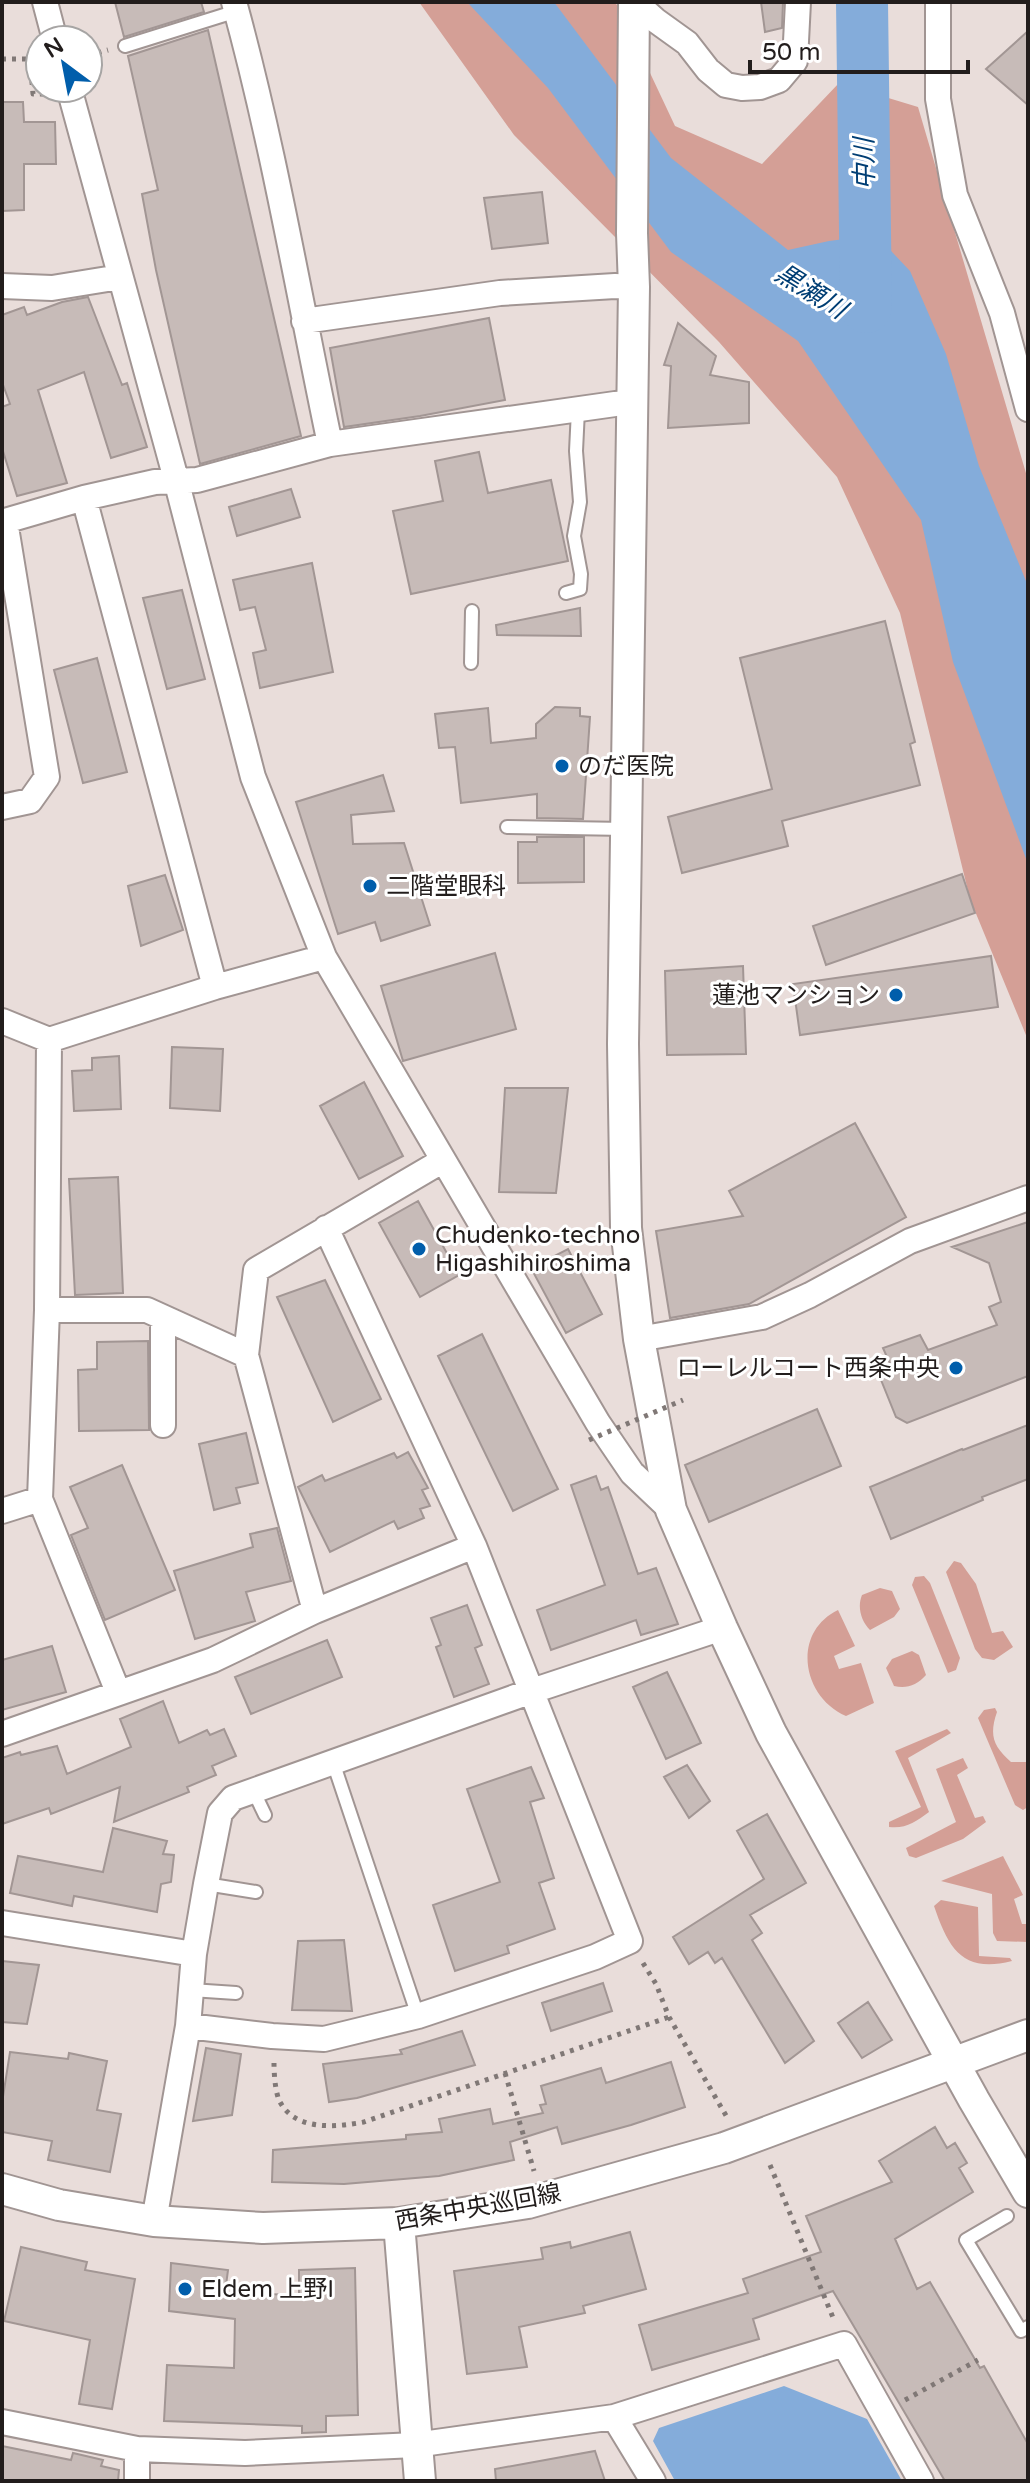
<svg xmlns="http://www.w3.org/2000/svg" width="1030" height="2483" viewBox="0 0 1030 2483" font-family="'Varela Round','Noto Sans JP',sans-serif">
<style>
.green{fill:#d49f96}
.water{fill:#84acda}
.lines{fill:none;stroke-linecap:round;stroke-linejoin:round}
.river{stroke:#84acda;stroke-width:52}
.building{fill:#c7bbb8;stroke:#a29694;stroke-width:2}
.service-casing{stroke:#a19593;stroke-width:16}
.minor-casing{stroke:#a19593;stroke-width:28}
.tertiary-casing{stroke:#a19593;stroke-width:34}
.path{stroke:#807876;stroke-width:5;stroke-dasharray:4 6;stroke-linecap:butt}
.service{stroke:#fff;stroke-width:12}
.minor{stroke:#fff;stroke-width:24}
.tertiary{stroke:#fff;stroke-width:30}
.path-bridge{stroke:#807876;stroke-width:5;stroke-dasharray:4 6;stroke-linecap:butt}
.poi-dot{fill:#015eab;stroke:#fff;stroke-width:3}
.labels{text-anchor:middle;stroke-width:6;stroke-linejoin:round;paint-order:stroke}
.poi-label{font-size:24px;fill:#221d1c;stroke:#fff;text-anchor:start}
.street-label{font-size:24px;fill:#221d1c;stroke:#fff}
.water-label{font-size:26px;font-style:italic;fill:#003e74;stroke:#fff}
</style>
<rect width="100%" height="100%" fill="#e9ddda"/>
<path class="green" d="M419 2H614L619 7 675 126 762 164 839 83 918 107 1028 480V1040L970 899 900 613 837 477 719 342 514 135Z
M954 1561 961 1563 976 1584 992 1633 1003 1631 1013 1647 994 1660 982 1658 975 1649 946 1572Z
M924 1576 930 1583 960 1658 956 1670 948 1673 912 1585 915 1577Z
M880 1588 892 1591 900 1609 894 1617 870 1630C861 1621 857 1607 862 1595Z
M838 1610 855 1646 834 1656 839 1669 861 1663 874 1703 846 1716C802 1697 791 1633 838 1610Z
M912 1651 919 1655 926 1675C917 1685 907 1689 894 1686L886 1668 892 1659Z
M995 1708 997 1712C989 1735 993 1746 1011 1762H1028V1807L1023 1810 1015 1805 978 1718 984 1710Z
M947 1729 951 1733 908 1758 929 1812C915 1822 906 1829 889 1827V1822L921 1807 895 1751Z
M963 1758 968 1768 957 1775 975 1818 983 1816 986 1822 963 1839 916 1858 909 1856 906 1848 956 1822 936 1769Z
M1003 1856 1023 1895 1014 1899 1022 1924H1028V1942L997 1941 993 1933 992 1894 941 1881Z
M941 1900 978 1907 979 1956 1010 1958 1012 1961C963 1973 949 1950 934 1906Z"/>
<path class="water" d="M467 2H554L671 158 788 250 829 241 876 235 910 271 946 354 979 466 1028 586V864L953 662 921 520 798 341 671 252 548 88Z
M784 2386 867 2419 902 2481H675L653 2441 659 2428Z"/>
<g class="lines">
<path class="river" d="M862 2 866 307"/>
</g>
<path class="building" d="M115 2H201L204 12 124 37Z
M761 2H783L782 28 765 32Z
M208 30 301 436 200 464 156 270 142 194 158 190 128 56Z
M1028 31V105L986 69Z
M2 102H23L24 122H55L56 164H24V210L2 211Z
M542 192 548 243 492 249 484 198Z
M88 297 122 385 127 383 147 447 111 458 84 372 38 390 67 483 17 496 2 448V407L10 404 2 382V315L24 307 27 315 62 302Z
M489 318 505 400 420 416 344 427 330 348Z
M678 323 716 356 710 375 749 382V423L668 428 671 366 664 365Z
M479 452 488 493 551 480 568 561 411 594 393 511 443 501 435 461Z
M291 489 300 517 237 536 229 507Z
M312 563 333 672 260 688 253 653 266 650 255 607 240 610 233 580Z
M182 590 205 679 167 689 143 598Z
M580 608 581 636 497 635 496 625Z
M885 621 915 742 910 744 920 785 782 821 788 846 682 873 668 817 772 789 740 658Z
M97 658 127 772 83 783 54 670Z
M555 707 580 708V716L590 717 583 819 537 818V794L461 803 455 747 439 748 435 714 488 708 491 743 536 738V724Z
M383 775 394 811 351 815 353 844 404 843 430 925 381 941 375 922 338 934 296 802Z
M537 837H584V882L518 883V842H537Z
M962 874 975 913 826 965 813 926Z
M165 875 183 930 141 946 128 886Z
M495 953 516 1029 403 1061 381 986Z
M991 956 998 1007 800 1035 793 984Z
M743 966 746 1054 667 1055 665 971Z
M172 1047 223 1049 220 1111 170 1108Z
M119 1056 121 1109 74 1111 72 1071 92 1070V1058Z
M364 1082 403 1156 359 1179 320 1106Z
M505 1088H568L556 1193 499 1192Z
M855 1123 906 1217 749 1304 670 1318 656 1231 743 1216 729 1191Z
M118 1177 123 1293 75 1295 69 1179Z
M418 1201 459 1275 420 1297 379 1223Z
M1028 1222V1376L907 1423 896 1417 877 1370 891 1366 883 1348 920 1335 928 1350 997 1325 989 1307 1001 1302 989 1263 952 1247Z
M568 1249 602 1314 566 1333 531 1268Z
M325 1280 381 1399 333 1422 277 1297Z
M482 1334 558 1489 513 1511 438 1356Z
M148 1341 149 1430 79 1431 78 1370 97 1369V1342Z
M817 1409 841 1466 709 1522 685 1465Z
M1028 1425V1479L982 1497 983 1500 891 1539 870 1487 962 1449 963 1450Z
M246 1433 258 1483 236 1488 240 1503 214 1510 199 1444Z
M408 1452 428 1488 422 1490 430 1506 420 1509 424 1518 398 1529 394 1521 330 1552 298 1487 322 1475 325 1481 394 1453 397 1458Z
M122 1465 175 1590 105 1620 71 1535 88 1528 70 1487Z
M596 1476 601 1490 608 1487 638 1574 656 1568 678 1624 641 1635 636 1620 551 1650 537 1610 605 1585 571 1485Z
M277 1528 291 1581 246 1592 255 1621 195 1639 174 1571 253 1547 250 1534Z
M467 1605 482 1645 475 1648 489 1684 454 1697 436 1647 441 1645 431 1618Z
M327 1640 342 1677 251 1714 235 1677Z
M52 1646 66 1692 2 1710V1660Z
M667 1672 701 1743 666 1759 633 1687Z
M163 1701 179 1743 207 1730 210 1735 224 1729 236 1756 212 1766 216 1775 187 1787 189 1792 114 1822 120 1787 51 1814 49 1808 2 1824V1758L20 1752 21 1755 57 1746 67 1774 131 1747 120 1719Z
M687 1765 710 1801 689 1818 664 1777Z
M531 1767 544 1798 530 1802 554 1878 539 1883 555 1929 507 1946 509 1953 455 1971 433 1905 500 1882 467 1789Z
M767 1814 806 1883 750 1915 762 1933 752 1940 814 2041 785 2063 722 1958 715 1963 708 1952 689 1964 673 1937 764 1879 737 1831Z
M113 1828 167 1841 163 1854 174 1855 171 1882 161 1884 157 1912 74 1896 72 1906 10 1893 18 1856 103 1872Z
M344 1940 352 2011 292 2010 298 1941Z
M2 1961 39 1965 27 2024 2 2022Z
M603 1983 612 2011 551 2031 542 2003Z
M868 2002 892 2040 862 2058 838 2023Z
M462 2031 475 2065 357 2098 329 2102 323 2064 402 2054 400 2050Z
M206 2048 241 2054 232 2115 193 2121Z
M10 2052 68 2059 69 2053 107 2061 97 2110 121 2114 110 2172 48 2160 52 2141 2 2132V2103Z
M671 2062 685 2107 631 2125 562 2144 557 2127 510 2142 514 2160 439 2176 344 2184 272 2182 273 2150 406 2139V2135L442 2132 439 2119 490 2109 493 2124 543 2113 540 2105 546 2104 541 2086 601 2068 606 2083Z
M935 2127 947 2148 955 2143 967 2163 959 2168 973 2192 895 2239 917 2289 930 2282 980 2368 984 2366 1028 2444V2481H945L833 2291 753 2319 759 2339 652 2370 639 2325 748 2293 743 2279 821 2252 806 2216 892 2182 879 2161Z
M630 2232 646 2289 583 2306 585 2313 519 2327 527 2367 467 2374 454 2271 543 2259 541 2248 570 2242 571 2248Z
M21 2247 87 2262 85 2270 135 2279 112 2409 79 2404 90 2340 4 2321Z
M171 2263 228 2270 225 2293 299 2295V2270L355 2268 358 2415 326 2416V2432L302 2433V2426L164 2421 167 2365 234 2368 235 2319 169 2311Z
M2 2446 71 2460 73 2453 103 2460 101 2466 119 2470 118 2481H2Z
M595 2451 605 2481H496L495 2469Z"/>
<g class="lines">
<defs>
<path id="service" d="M125 46 237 11
M566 593 580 589 581 574 574 536 580 502 576 451 578 410
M471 663 472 611
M507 827 626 829
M333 1762 418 2016
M253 1790 265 1815
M206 1884 256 1892
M191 1990 236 1993
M1007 2216 966 2240 1021 2331 1028 2327"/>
<path id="minor" d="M45 2 55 40
M234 2C274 147 299 297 330 444
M635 2 655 20 687 43 708 70 726 85 742 88 760 87 779 80 795 61 798 2
M938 2V99L955 195 1002 313 1028 409
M69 88 173 468 253 777 324 957 598 1423 632 1473 671 1510
M2 286 52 288 120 277
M304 321 500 293 615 286 634 287
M84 498 215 987
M2 807 30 801 47 777 5 521 84 498 155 482 197 480 330 444 615 404 631 403
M2 1021 49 1040 215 987 324 957
M47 1310 49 1040
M639 1339 762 1317 810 1295 910 1241 1028 1198
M163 1425V1318
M2 1511 40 1499
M315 1611 246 1355 256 1270 442 1161
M118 1692 40 1499 47 1310H147L246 1355
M2 1734 213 1660 315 1611 474 1546
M2 1923 194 1954
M188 2026 272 2036 324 2039 418 2016 595 1957 630 1941 474 1546 326 1228
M154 2221 188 2026 194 1954 206 1884 220 1813 233 1798 532 1691 722 1628
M614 2417 653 2481
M2 2422 137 2449 245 2453 415 2445 614 2417 844 2344 921 2481
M137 2449V2481"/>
<path id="tertiary" d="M634 2 632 233 634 287 623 1044 626 1228 639 1339 671 1510 722 1628 771 1733 974 2100 1028 2192
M2 2189 59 2205 154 2221 263 2228 399 2223 444 2216 528 2203 724 2148 1028 2035
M399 2223 420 2481"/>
</defs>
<use href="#service" class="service-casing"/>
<use href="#minor" class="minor-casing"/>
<use href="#tertiary" class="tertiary-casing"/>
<path class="path" d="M88 56 108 50
M2 59H30L33 94H45
M643 1963 656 1984 669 2017 728 2119
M274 2063C274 2073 275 2090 279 2100 294 2132 337 2127 364 2122L669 2017
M505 2073 534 2171
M770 2165 834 2320
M905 2400 978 2360"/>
<use href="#service" class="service"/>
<use href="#minor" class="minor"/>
<use href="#tertiary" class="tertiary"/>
<path class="path-bridge" d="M589 1440 683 1400"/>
</g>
<g class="poi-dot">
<circle cx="562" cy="766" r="8"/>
<circle cx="370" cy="886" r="8"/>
<circle cx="896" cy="995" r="8"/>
<circle cx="419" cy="1249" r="8"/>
<circle cx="956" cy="1368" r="8"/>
<circle cx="185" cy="2289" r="8"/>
</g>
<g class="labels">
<g class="poi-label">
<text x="578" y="774">のだ医院</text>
<text x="386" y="894">二階堂眼科</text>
<text x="880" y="1003" text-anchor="end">蓮池マンション</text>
<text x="435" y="1243">Chudenko-techno<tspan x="435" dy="28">Higashihiroshima</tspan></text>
<text x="940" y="1376" text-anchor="end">ローレルコート西条中央</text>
<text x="201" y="2297">Eldem 上野I</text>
</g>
<g class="street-label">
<text transform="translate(478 2207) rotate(-10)" y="8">西条中央巡回線</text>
</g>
<g class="water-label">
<text transform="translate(864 164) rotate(-91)" y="9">中川</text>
<text transform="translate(811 291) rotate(32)" y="9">黒瀬川</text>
</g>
</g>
<rect width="1030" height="2483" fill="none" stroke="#221d1c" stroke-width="8"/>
<g transform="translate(64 64) rotate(328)"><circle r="38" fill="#ffffff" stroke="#a7a5a4" stroke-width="2"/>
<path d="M0-6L14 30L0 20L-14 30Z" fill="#015eab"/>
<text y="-12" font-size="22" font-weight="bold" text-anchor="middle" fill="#221d1c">N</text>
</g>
<path d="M750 60v12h218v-12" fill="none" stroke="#221d1c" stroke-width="4"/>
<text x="762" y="60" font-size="24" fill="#221d1c" stroke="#ffffff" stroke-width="6" paint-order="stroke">50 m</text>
</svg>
